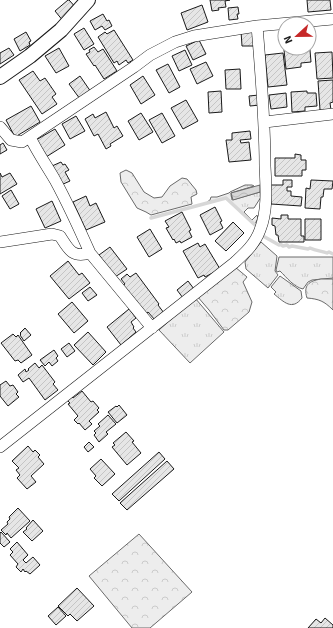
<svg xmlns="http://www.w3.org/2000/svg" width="333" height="628" viewBox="0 0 333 628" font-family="'Source Sans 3',sans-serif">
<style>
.grass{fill:url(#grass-tufts);stroke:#6a6a6a}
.forest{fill:url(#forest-crowns);stroke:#6a6a6a}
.water{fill:url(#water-waves);stroke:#6a6a6a}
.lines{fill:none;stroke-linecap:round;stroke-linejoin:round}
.stream{stroke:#d7d7d7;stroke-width:3.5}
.building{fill:url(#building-hatch);stroke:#1a1a1a}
.minor-casing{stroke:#1a1a1a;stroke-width:12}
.tertiary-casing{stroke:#1a1a1a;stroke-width:16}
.minor{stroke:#fff;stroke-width:11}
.tertiary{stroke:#fff;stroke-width:14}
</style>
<defs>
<pattern id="grass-tufts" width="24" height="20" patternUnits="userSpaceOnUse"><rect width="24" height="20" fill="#ededed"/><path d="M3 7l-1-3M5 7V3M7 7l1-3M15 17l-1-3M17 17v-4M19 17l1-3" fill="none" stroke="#cbcbcb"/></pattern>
<pattern id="forest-crowns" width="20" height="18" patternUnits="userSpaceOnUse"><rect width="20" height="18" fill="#ededed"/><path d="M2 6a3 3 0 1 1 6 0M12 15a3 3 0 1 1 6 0" fill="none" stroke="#cbcbcb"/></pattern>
<pattern id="water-waves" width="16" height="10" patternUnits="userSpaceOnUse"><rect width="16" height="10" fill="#d7d7d7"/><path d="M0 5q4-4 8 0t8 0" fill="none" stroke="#b8b8b8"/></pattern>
<pattern id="building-hatch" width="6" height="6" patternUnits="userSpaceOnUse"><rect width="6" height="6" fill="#e6e6e6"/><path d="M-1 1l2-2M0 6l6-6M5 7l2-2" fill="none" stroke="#c5c5c5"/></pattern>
</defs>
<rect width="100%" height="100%" fill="#fff"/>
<path class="grass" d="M245 185H252L254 186 231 193 232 200 260 192 261 197 254 208H248L244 212 252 220 257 215 258 218 255 224 227 198 207 202 210 200 211 197H217L229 193 230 192Z
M261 242 277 256 275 271 278 275 268 288 246 269 245 262Z
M279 257H333V278L312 280 308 282 303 289C294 287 287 278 280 271L277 272 276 270Z
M280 276 301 291 302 298C292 311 284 302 274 294L276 292 271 287Z
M195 298 224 332 190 363 159 330Z"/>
<path class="forest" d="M126 170 132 173 144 192 154 198 162 197 170 186 182 178 187 179 196 190 197 194 191 197 192 204 151 215 146 212 137 208 121 182 120 173Z
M235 267 247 277 243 282 252 302 249 312 228 330H224L209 310 197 296Z
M321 279H333V310C324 301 319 299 307 298 303 285 309 281 321 279Z
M139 534 192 592 150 628H132L89 576Z"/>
<path class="water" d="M260 185V192L233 200 231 193Z"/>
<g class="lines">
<path class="stream" d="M151 218 226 198 255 225
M263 236 279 245 280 244 283 246 287 245 289 247 292 246 308 249 310 248C316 251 322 251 327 253L329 252 333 254"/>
</g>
<path class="building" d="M68 0H69L78 10 64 22 55 11Z
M210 0H230L225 1 226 7 218 8 219 10 212 11Z
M307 0H330L331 10 308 12Z
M202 5 208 22 187 30 181 13Z
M238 7 239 14H237L238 19 229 20 228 8Z
M103 14 107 21 109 20 112 26 105 30 102 26 95 30 90 21Z
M84 28 94 44 84 50 74 34Z
M114 30 133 60 128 63 126 60 119 65 117 61 114 63 98 37 105 32 107 34Z
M241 31H253L254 46H242Z
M282 31H285V48H309V38L311 62 301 63V67L286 69Z
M26 32 31 41 29 42 30 45 20 51 14 39Z
M199 40 206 54 193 60 186 46Z
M94 47 98 52 103 49 117 71 104 79 95 65 94 66 86 54 90 52 89 50Z
M9 48 14 55 0 64V53Z
M59 48 69 66 56 73 45 56Z
M185 50 192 65 179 71 172 56Z
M332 52 333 78 317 79 315 53Z
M283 53 287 85 268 87 265 55Z
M206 62 213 76 197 84 190 69Z
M168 64 180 87 169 93 156 70Z
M240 69 241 89H226L225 70Z
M33 71 40 81 45 78 56 94 52 97 57 104 42 114 19 80Z
M80 76 91 92 80 99 69 84Z
M143 76 155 95 141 104 130 85Z
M333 80V102L330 103 331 110H320L318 81Z
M221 91 222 112 209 113 208 92Z
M307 91V93H316L317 106 305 107V111L292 112 291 92Z
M286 93 287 107 271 109 269 95Z
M259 95 260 105 250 106 249 96Z
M186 100 198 121 183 129 171 108Z
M31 106 40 122 15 137 6 120Z
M106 112 114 128 117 126 123 136 110 144 111 146 106 149 98 134 94 136 85 119 93 114 95 118Z
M141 113 153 132 139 140 128 121Z
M162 113 175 136 162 143 149 120Z
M76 116 85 131 70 139 62 124Z
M55 129 65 145 46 157 36 140Z
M250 131 251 139 240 140 241 143 249 142 251 160 229 162 226 140H232V133Z
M3 143 7 150 0 154V145Z
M295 154 301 155V160H306V170H302V176H275V158H295Z
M61 162 63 165 65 164 69 170 65 172 70 181 61 185 52 166Z
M0 173 2 177 10 173 17 184 0 194Z
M283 180H292V187H287V191H291V196L302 197 301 206 271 204V185H283Z
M311 180 333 181 332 189H324L323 197H321L320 209 305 208 306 188 310 189Z
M11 190 19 204 10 209 2 196Z
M86 196 90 206 96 203 105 222 86 230 73 202Z
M52 201 61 221 45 228 36 209Z
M215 207 222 221 220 222 223 228 210 235 200 215Z
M182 212 191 230 189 231 192 237 181 243 180 241 176 243 174 239 173 240 166 228 169 227 165 221Z
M281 215H288V219H301V236H304V242H279L278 235H276L275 226 272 225V218L281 219Z
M305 219H321V240H305Z
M233 222 244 233 226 251 215 241Z
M150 229 162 249 149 257 137 237Z
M198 243 200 247 205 244 220 269 205 277 204 275 198 278 183 251Z
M110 247 127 269 115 277 99 255Z
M68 261 79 275 82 273 90 283 69 299 50 276Z
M136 273 159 304 158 305 164 313 155 320 148 312 144 315 122 286 125 284 121 279 127 274 130 277Z
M188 281 194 289 183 298 177 290Z
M90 287 97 295 88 301 82 293Z
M72 302 88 321 74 333 58 314Z
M129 309 136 318 131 322 134 327 133 328 136 332 121 345 107 327Z
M25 328 31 335 24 341 20 335 21 334 20 333Z
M88 332 106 352 93 365 74 345Z
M13 334 16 337 18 335 32 355 21 363 18 360 15 361 1 343Z
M69 343 75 351 67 357 61 349Z
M54 350 58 356 56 358 58 361 52 366 49 362 45 366 40 360Z
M35 363 39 368 42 365 55 382 53 384 58 390 45 400 29 378 23 382 18 375 25 369 26 372 29 370 28 369Z
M6 381 10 386 13 385 18 392 16 394 19 397 8 406 0 396V385Z
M82 391 91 402 93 401 99 408 97 410 99 412 89 421 92 424 85 430 79 423 78 424 74 420 78 416 68 404 70 403 67 400 71 396 73 398Z
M119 405 127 415 117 423 108 412 116 406 117 407Z
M108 415 116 424 106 432 108 434 99 442 94 435 96 433 94 431 100 426 98 424Z
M126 432 134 441 132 442 141 453 127 465 112 447 115 445 113 443Z
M89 442 94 447 88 452 84 447Z
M28 446 33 452 35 450 40 455 38 457 44 464 31 476 36 482 27 489 17 478 20 475 16 470 19 468 12 461Z
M159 452 165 459 119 501 112 494Z
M101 459 115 474 102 486 94 478 96 476 90 469Z
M167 461 174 469 127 510 120 503Z
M18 508 30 521 11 538 7 533 6 535 1 530 8 524 7 522 10 519 9 517Z
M33 520 43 531 32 541 23 532 27 529 26 528Z
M1 532 10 542 4 547 0 543V533Z
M17 542 28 555 23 560 26 563 33 557 40 565 30 574 26 571 25 572 23 569 21 572 16 567 18 564 10 555 13 552 10 549Z
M77 588 94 606 77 621 70 614 68 616 58 606Z
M58 607 66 616 56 625 48 616Z
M325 618 333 625V628H308L316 619 321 623Z"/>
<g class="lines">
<defs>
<path id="minor" d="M265 122 333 114
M0 127 11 140 22 142 134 67 150 55 175 42 194 36 257 26 333 19
M30 137C37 152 47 166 55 180 68 204 79 228 90 253
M0 242 52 234 60 236C69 250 72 258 90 253L152 328
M0 447 234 263C245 253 255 244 260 230 268 210 266 187 265 166 265 119 261 73 257 26"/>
<path id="tertiary" d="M0 77 30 56 61 30 88 0"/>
</defs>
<use href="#minor" class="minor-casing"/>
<use href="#tertiary" class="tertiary-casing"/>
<use href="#minor" class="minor"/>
<use href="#tertiary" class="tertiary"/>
</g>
<g transform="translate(297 36) rotate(248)"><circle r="19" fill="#ffffff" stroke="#a3a3a3"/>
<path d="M0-3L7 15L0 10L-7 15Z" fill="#c62828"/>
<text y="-6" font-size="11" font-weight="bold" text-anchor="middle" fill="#1a1a1a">N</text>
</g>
</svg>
